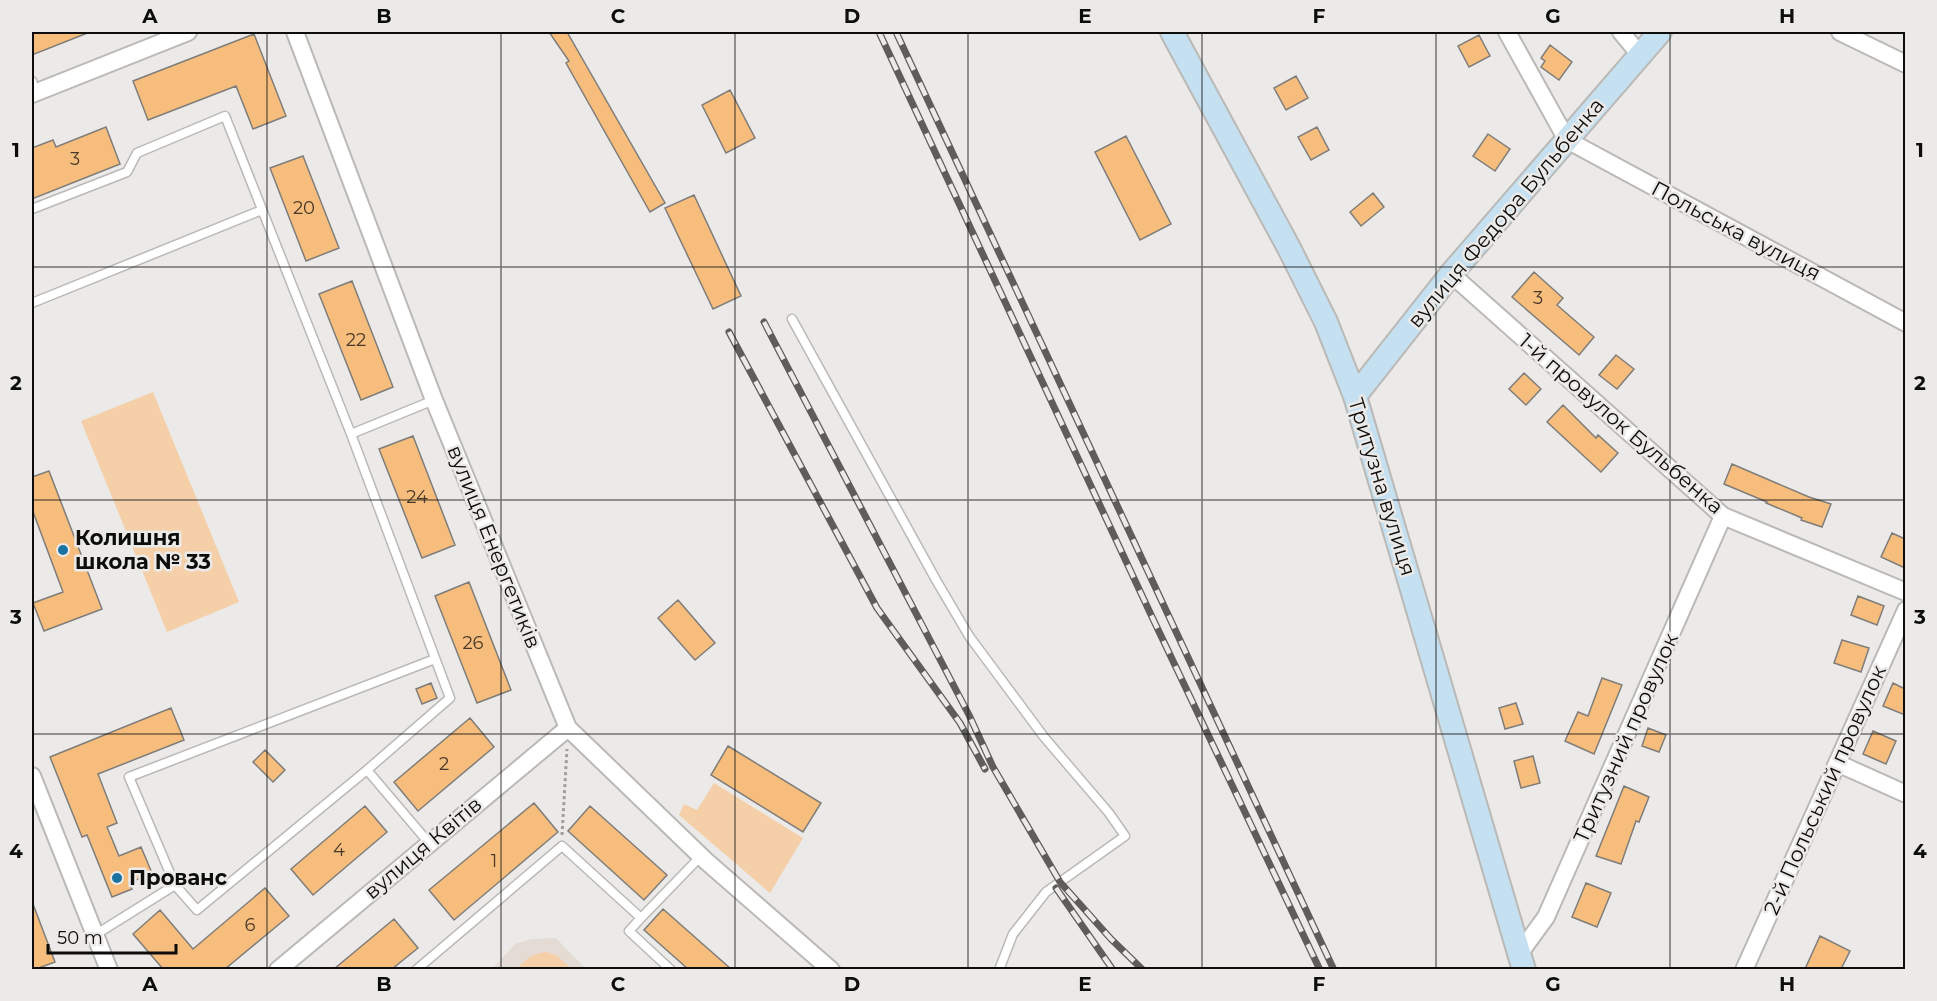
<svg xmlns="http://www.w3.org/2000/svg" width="1937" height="1001" viewBox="0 0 1937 1001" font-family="Montserrat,sans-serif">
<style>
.built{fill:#e4dcd4}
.green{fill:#f4cfa8}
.building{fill:#f7bd7c;stroke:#7f7d7a;stroke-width:1.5}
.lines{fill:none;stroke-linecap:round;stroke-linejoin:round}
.lane-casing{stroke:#bbb9b6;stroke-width:11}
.street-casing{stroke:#bbb9b6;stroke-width:20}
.secondary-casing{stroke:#bbb9b6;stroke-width:26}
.path{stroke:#a09f9d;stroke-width:3;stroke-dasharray:3 3;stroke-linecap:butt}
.lane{stroke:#fff;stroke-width:8}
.street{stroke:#fff;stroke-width:16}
.secondary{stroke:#c5e0f0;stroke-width:22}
.rail-casing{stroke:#5e5d5c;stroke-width:7}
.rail{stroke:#eceae8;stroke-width:4.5;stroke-dasharray:14;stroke-linecap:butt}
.grid{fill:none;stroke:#0d0d0c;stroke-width:1.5;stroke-opacity:0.55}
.poi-dot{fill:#1a72a2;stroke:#eceae8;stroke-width:2}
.labels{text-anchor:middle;stroke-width:5;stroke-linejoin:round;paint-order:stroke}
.number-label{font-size:18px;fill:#483928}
.street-label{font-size:21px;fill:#0d0d0c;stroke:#eceae8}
.poi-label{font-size:21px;font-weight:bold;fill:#0d0d0c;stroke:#eceae8;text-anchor:start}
.neatline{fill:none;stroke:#0d0d0c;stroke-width:2}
.grid-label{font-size:20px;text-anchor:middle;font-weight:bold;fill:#0d0d0c}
</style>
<rect width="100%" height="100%" fill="#eceae8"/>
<path class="built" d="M556 938 586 969 491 970 515 944 531 939Z"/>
<path class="green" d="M153 392 239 602 167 632 81 421Z
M714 783 803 838 770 893 679 815 684 804 697 810Z
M546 952 556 955 572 969H517C526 959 532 954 546 952Z"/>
<path class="building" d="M32 32H90L32 55Z
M549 32H567L665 203 650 212 566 63 569 61Z
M254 34 286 116 253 129 236 86 148 120 133 81Z
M1479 35 1490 56 1469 67 1458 46Z
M1550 45 1572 62 1559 80 1541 67 1545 61 1541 58Z
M1296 76 1308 98 1286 110 1274 88Z
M730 90 755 138 726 153 702 105Z
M106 127 120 164 32 199V148L53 140 56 147Z
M1317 127 1329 150 1311 160 1298 137Z
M1488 134 1510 149 1495 171 1473 156Z
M1126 136 1171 224 1140 240 1095 152Z
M303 156 339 248 306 261 270 168Z
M1373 193 1384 207 1361 226 1350 212Z
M694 195 741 296 713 309 665 208Z
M1534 272 1563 298 1557 305 1594 337 1579 355 1512 297Z
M352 281 393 387 361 400 319 294Z
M1616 355 1634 369 1617 389 1599 375Z
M1524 373 1541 389 1526 405 1509 389Z
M1563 405 1596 438 1598 435 1618 453 1601 472 1547 422Z
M413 436 455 545 422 558 379 449Z
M1732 464 1809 497 1831 504 1822 527 1801 520 1802 518 1766 503 1767 502 1724 484Z
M49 471 102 609 44 631 33 603 63 592 32 509V477Z
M1892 533 1905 539V568L1881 557Z
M469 582 511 690 477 703 435 596Z
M1858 596 1884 606 1877 625 1851 615Z
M678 600 715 643 695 660 658 618Z
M1842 640 1869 648 1861 672 1834 663Z
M1602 678 1622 685 1594 754 1565 741 1578 712 1588 716Z
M431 683 437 698 422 704 416 689Z
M1893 683 1905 689V715L1883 706Z
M1516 703 1523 724 1505 729 1499 708Z
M171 708 184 740 98 774 117 823 107 827 119 856 141 847 152 873 129 883 132 889 112 897 87 835 82 837 50 757Z
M470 718 494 747 418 811 394 782Z
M1648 728 1666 735 1659 752 1642 746Z
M1873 731 1896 741 1886 764 1863 754Z
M728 746 821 803 803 832 711 775Z
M265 750 285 770 273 782 253 762Z
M1533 756 1540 783 1521 788 1514 761Z
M1624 786 1649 797 1639 822 1636 821 1621 864 1596 856Z
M534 803 558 832 454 920 429 890Z
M365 806 387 832 313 895 291 869Z
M590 806 667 875 644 900 568 831Z
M1586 883 1611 893 1597 927 1572 917Z
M265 888 289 916 225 969H163L133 934 160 910 193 949Z
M33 904 55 962 36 969H32Z
M663 909 731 969H688L644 930Z
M394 919 418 948 392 969H334Z
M1820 936 1850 951 1841 969H1805Z"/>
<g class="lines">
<defs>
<path id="lane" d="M32 81 36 93
M32 209 127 172 137 153 225 116 351 434
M32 303 262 210
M792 319 936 580 969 636 1044 737 1109 813 1125 836 1046 892 1013 934 999 970
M367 770 450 698 351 434 434 400
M175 885 129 777 435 659
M641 918 629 931 671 970
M95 935 175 885 197 910 367 770 429 843
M416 970 562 846 641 918 701 856"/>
<path id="street" d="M295 32 434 400 568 728 706 861 831 970
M1507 32 1567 140 1906 323
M1621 32 1640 55
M1840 32 1906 64
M32 94 188 32
M1451 274 1723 516 1906 592
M1837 763 1906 794
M32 776 109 970
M1519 954 1546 917 1723 516
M278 970 568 728
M1744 970 1906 610"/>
<path id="secondary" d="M1172 32 1289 248 1326 322 1355 396 1524 970
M1355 396 1451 274 1660 32"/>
</defs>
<use href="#lane" class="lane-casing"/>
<use href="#street" class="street-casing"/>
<use href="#secondary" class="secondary-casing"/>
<path class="path" d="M562 835 567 749"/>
<use href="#lane" class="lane"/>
<use href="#street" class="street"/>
<use href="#secondary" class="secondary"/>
<defs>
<path id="rail" d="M879 32 1153 619 1320 970
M896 32 1334 970
M764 322 969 715 993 767 1060 882 1111 939 1143 970
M729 332 877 608 960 723 985 769
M1056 888 1113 970"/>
</defs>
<use href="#rail" class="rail-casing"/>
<use href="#rail" class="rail"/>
</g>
<path class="grid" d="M267 32V970M501 32V970M735 32V970M968 32V970M1202 32V970M1436 32V970M1670 32V970M32 267H1906M32 500H1906M32 734H1906"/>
<g class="poi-dot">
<circle cx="63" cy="550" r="6"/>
<circle cx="117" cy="878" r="6"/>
</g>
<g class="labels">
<g class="number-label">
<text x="75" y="165">3</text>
<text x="304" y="214">20</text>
<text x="1538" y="304">3</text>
<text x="356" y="346">22</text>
<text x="417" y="503">24</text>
<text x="473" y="649">26</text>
<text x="444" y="770">2</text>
<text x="339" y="856">4</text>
<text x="494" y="867">1</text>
<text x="250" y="931">6</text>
</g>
<g class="street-label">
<text transform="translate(1506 213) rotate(-50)" y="7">вулиця Федора Бульбенка</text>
<text transform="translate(1736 231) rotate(28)" y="7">Польська вулиця</text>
<text transform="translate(1621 424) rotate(41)" y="7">1-й провулок Бульбенка</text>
<text transform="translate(1382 487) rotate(73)" y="7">Тритузна вулиця</text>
<text transform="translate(494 547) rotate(68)" y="7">вулиця Енергетиків</text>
<text transform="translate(1626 738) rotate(-66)" y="7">Тритузний провулок</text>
<text transform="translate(1825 790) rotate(-66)" y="7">2-й Польський провулок</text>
<text transform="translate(423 848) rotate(-40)" y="7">вулиця Квітів</text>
</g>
<g class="poi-label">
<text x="75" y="545">Колишня<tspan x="75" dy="24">школа № 33</tspan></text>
<text x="129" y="885">Прованс</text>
</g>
</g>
<rect width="1937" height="1001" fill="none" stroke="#eceae8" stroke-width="66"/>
<path d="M48 944v9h128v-9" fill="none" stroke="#0d0d0c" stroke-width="3"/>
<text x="57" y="944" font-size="18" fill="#0d0d0c" stroke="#eceae8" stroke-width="4.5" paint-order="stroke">50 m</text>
<rect x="33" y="33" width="1871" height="935" class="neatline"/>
<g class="grid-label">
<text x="150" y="23">A</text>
<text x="384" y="23">B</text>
<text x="618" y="23">C</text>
<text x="852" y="23">D</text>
<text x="1085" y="23">E</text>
<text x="1319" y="23">F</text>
<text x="1553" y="23">G</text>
<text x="1787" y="23">H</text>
<text x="16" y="157">1</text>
<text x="1920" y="157">1</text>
<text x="16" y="390">2</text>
<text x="1920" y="390">2</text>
<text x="16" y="624">3</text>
<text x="1920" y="624">3</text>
<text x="16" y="858">4</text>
<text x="1920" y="858">4</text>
<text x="150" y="991">A</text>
<text x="384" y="991">B</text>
<text x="618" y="991">C</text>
<text x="852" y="991">D</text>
<text x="1085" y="991">E</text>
<text x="1319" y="991">F</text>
<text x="1553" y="991">G</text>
<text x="1787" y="991">H</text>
</g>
</svg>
